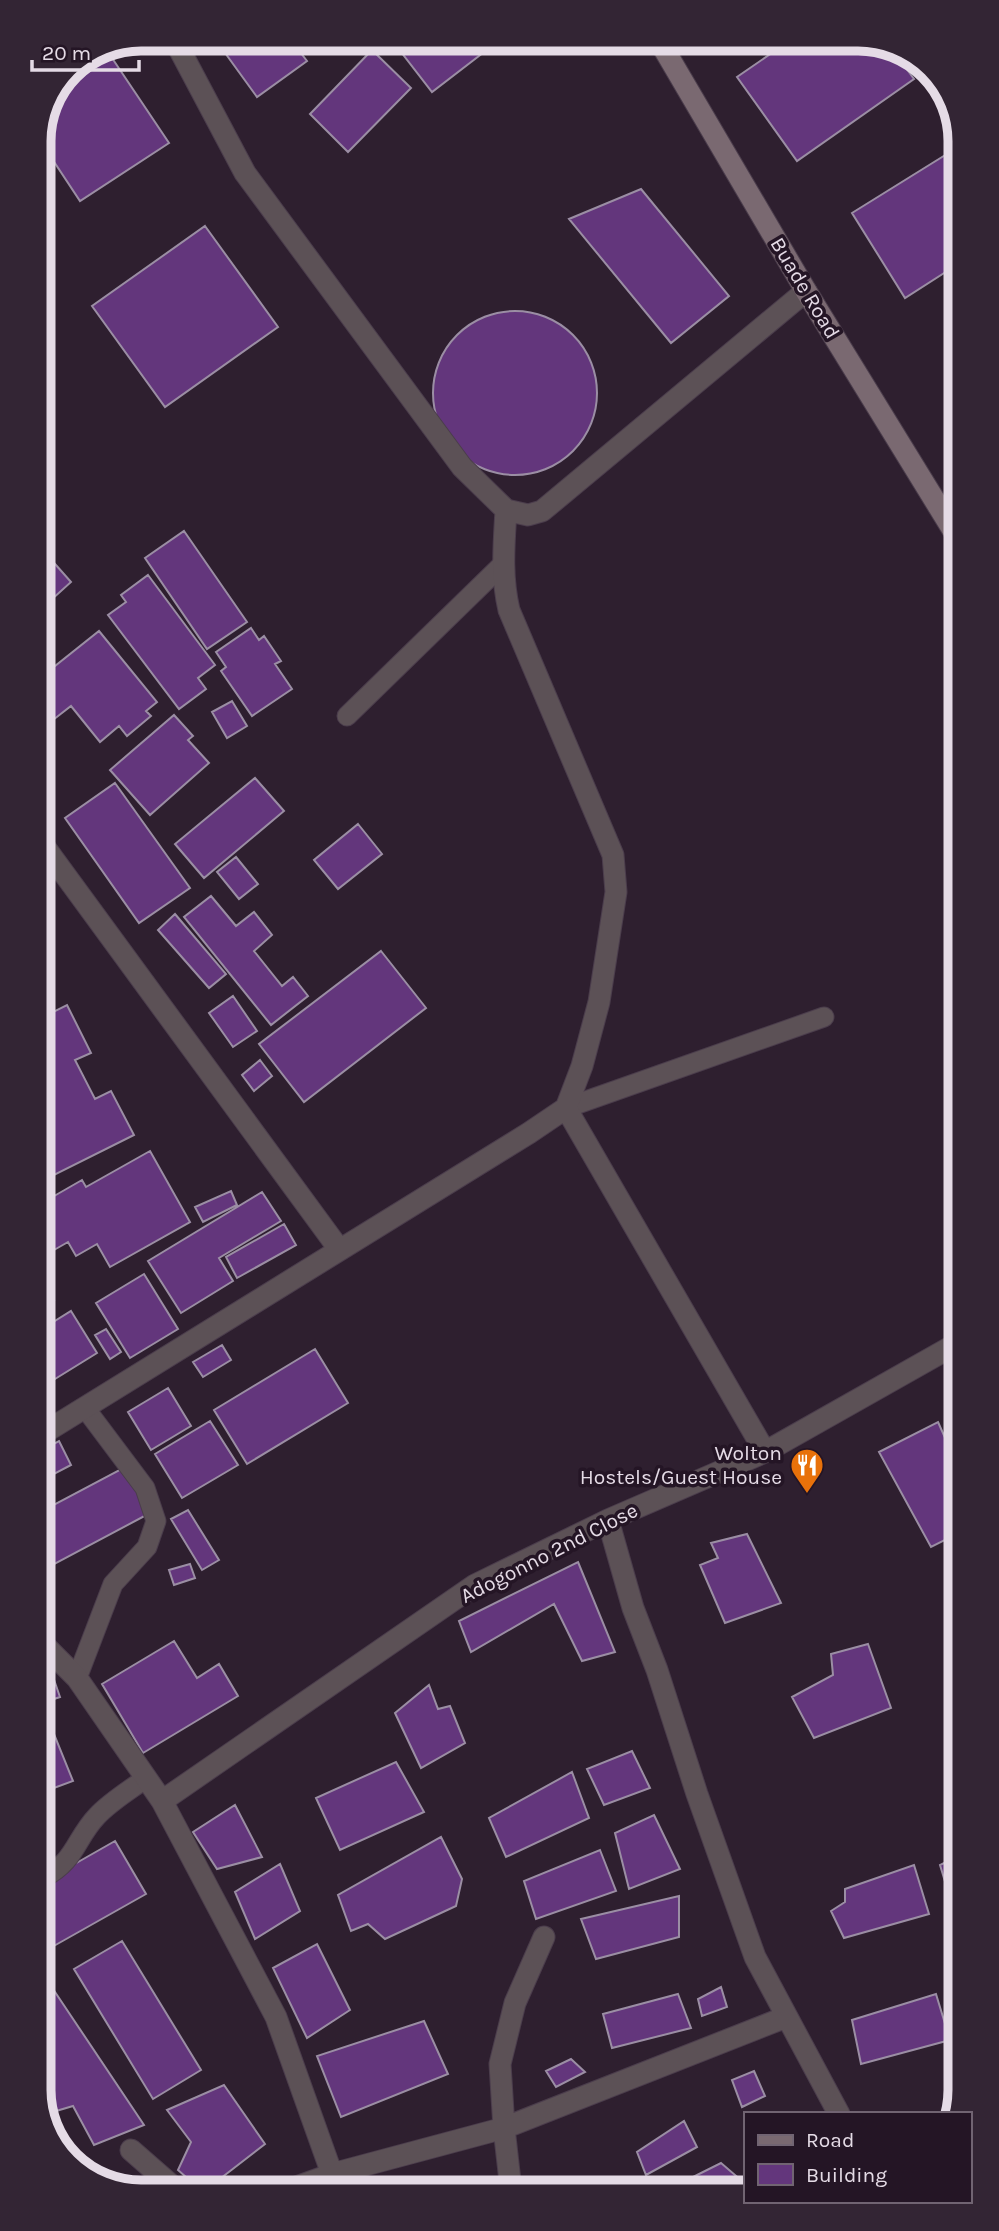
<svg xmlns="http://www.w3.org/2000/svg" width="999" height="2231" viewBox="0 0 999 2231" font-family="Karla,sans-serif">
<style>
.building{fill:#63367c;stroke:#9b8ea4;stroke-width:2}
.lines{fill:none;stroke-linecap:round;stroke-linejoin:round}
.lane-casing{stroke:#4b3d4c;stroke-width:21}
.street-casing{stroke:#4b3d4c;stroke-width:23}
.secondary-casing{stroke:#4b3d4c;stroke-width:23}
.lane{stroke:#5c5156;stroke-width:19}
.street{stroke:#5c5156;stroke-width:21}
.secondary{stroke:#7a6971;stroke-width:21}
.labels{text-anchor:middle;stroke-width:7;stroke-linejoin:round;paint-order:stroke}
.street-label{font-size:21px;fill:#e5dbe6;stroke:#241525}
.poi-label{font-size:21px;fill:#e5dbe6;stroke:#241525;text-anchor:end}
.rim{fill:none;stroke:#e5dbe6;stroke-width:9}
</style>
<rect width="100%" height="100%" fill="#2e1f2f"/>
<path class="building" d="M215 39H290L307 61 257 97Z
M391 39H501L432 92Z
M792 39H866L892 49 914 79 797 161 737 77Z
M372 50 411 88 348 152 310 114Z
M108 52 169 143 80 201 39 139V134L69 68Z
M955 149V266L905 298 852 213Z
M641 189 729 296 671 343 569 219Z
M205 226 278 327 165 407 92 306Z
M433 393a82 82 0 1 1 164 0a82 82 0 1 1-164 0Z
M184 531 247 622 207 649 145 558Z
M40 547 71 582 40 610Z
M148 575 215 665 198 678 206 689 179 709 108 615 126 602 121 595Z
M251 628 259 640 264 636 281 661 275 664 292 689 252 716 221 671 226 667 216 652Z
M99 631 157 702 146 711 151 716 127 736 119 726 100 742 71 706 53 720 40 705V678Z
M232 701 247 726 227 738 212 712Z
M174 715 193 736 188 740 209 763 150 815 110 770Z
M255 778 284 811 204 878 175 844Z
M115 783 190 888 139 923 65 818Z
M358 824 382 854 338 889 314 860Z
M236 857 258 884 239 899 217 872Z
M211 896 236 926 254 912 272 935 254 951 282 986 293 977 308 996 271 1025 184 917Z
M175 914 226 974 209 988 158 930Z
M381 951 426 1008 304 1102 259 1044Z
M41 967 53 989 41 995Z
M233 996 257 1031 233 1047 209 1013Z
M67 1005 91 1053 75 1060 95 1099 111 1091 134 1135 54 1175 41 1150V1018Z
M260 1060 272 1076 254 1091 242 1075Z
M150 1151 190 1222 110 1267 97 1244 76 1256 68 1242 47 1254 42 1246V1203L82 1180 86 1187Z
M231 1191 237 1205 203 1222 195 1207Z
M262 1192 281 1221 219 1258 233 1281 181 1313 148 1261Z
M284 1224 296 1245 237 1278 226 1257Z
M144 1274 178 1329 130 1358 96 1303Z
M42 1279 54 1300 42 1307Z
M71 1311 97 1353 42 1387V1329Z
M106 1329 121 1352 110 1359 95 1335Z
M222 1345 231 1360 203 1377 193 1362Z
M315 1349 348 1403 247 1464 214 1410Z
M168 1388 191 1426 151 1450 128 1412Z
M210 1421 238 1465 182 1498 155 1454Z
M938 1422 959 1469V1533L931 1547 879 1452Z
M59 1441 71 1465 54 1474 42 1450Z
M127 1466 152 1512 45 1569 43 1565 42 1511Z
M188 1510 219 1560 202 1570 171 1519Z
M747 1534 781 1603 725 1623 700 1565 718 1558 711 1543Z
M578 1562 615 1652 582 1661 554 1604 471 1652 459 1621Z
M190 1564 195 1578 174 1585 169 1570Z
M174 1641 197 1678 219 1664 238 1696 143 1753 102 1684Z
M868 1644 891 1708 814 1738 792 1697 833 1675 831 1654Z
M51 1671 60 1697 48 1701 43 1685V1673Z
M429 1685 438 1709 450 1706 465 1743 421 1768 395 1713Z
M43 1707 73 1781 43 1792Z
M632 1751 650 1788 604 1805 587 1769Z
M396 1762 424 1812 340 1850 316 1798Z
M572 1772 589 1818 506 1857 489 1818Z
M235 1805 262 1857 217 1869 193 1832Z
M654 1815 680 1869 629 1889 615 1833Z
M441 1837 462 1879 456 1906 385 1939 368 1924 351 1931 338 1895Z
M115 1841 146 1894 52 1947 44 1932 43 1882Z
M600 1850 616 1891 536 1919 524 1881Z
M960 1855V1931L940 1865Z
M280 1864 300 1911 255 1939 235 1892Z
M914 1865 929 1914 844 1938 831 1911 845 1902V1889Z
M679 1896V1937L596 1959 581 1919Z
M122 1941 201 2070 153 2099 74 1969Z
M317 1944 350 2010 307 2038 273 1968Z
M49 1983 144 2125 94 2145 73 2106 46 2114 44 2110V1985Z
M721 1987 727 2007 702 2016 698 1999Z
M678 1994 691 2028 612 2048 603 2014Z
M936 1994 950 2040 861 2064 852 2020Z
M424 2021 448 2074 341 2117 317 2056Z
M571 2059 585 2072 556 2087 546 2071Z
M754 2071 765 2096 742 2107 732 2080Z
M224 2085 265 2144 203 2192 178 2170 191 2142 167 2110Z
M684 2121 697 2147 646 2175 637 2152Z
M721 2163 742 2181 729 2188H671Z"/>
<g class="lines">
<defs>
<path id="lane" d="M347 716 503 564
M566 1108 824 1017
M77 1678 113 1584 147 1547 156 1521 145 1488 85 1408
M43 1878C76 1861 75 1839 97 1816 111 1801 130 1790 146 1778"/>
<path id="street" d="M506 510 528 515 542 511 806 291
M41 842 339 1249
M566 1108 765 1452
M42 1434 529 1133 566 1108 582 1066 599 1002 616 892 613 855 509 610C501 576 504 544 506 510L462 467 245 173 174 39
M608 1520 633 1608 657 1670 697 1794 755 1957 839 2114
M43 1644 77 1678 162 1801 276 2017 332 2174
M162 1801 475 1585 608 1520 765 1452 958 1343
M131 2150 179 2192
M511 2190 504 2128 500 2064 515 2003 544 1937
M285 2191 332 2174 504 2128 786 2017"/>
<path id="secondary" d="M658 39 806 291 956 535"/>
</defs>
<use href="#lane" class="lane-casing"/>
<use href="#street" class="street-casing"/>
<use href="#secondary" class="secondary-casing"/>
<use href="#lane" class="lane"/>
<use href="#street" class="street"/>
<use href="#secondary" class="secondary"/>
</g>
<defs>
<symbol id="restaurant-pin" viewBox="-11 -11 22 30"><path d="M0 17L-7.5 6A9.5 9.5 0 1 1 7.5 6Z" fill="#e8710a" stroke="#241525"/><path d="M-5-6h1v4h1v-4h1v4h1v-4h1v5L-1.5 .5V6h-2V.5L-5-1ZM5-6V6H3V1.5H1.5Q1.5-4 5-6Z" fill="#fff"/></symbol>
</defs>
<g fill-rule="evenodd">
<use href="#restaurant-pin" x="788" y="1446" width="38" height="52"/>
</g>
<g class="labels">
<g class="street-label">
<text transform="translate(805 288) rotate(59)" y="7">Buade Road</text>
<text transform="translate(549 1553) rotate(-27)" y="7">Adogonno 2nd Close</text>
</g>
<g class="poi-label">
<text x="782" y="1460">Wolton<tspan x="782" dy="24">Hostels/Guest House</tspan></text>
</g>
</g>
<path d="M0 0H999V2231H0ZM141 51H858A90 90 0 0 1 948 141V2090A90 90 0 0 1 858 2180H141A90 90 0 0 1 51 2090V141A90 90 0 0 1 141 51Z" fill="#332534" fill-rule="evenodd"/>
<path class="rim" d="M141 51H858A90 90 0 0 1 948 141V2090A90 90 0 0 1 858 2180H141A90 90 0 0 1 51 2090V141A90 90 0 0 1 141 51Z"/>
<rect x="744" y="2112" width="228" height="91" fill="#241525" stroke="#716472" stroke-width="2"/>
<rect x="758" y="2135" width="35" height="10" fill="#7a6971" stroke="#716472" stroke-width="2"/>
<text x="806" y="2147" font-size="21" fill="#e5dbe6">Road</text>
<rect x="758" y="2164" width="35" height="21" fill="#63367c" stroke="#716472" stroke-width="2"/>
<text x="806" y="2182" font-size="21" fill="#e5dbe6">Building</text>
<path d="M32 60v10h107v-10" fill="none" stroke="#e5dbe6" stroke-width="3.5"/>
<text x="42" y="60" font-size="21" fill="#e5dbe6" stroke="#241525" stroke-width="5" paint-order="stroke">20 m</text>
</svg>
